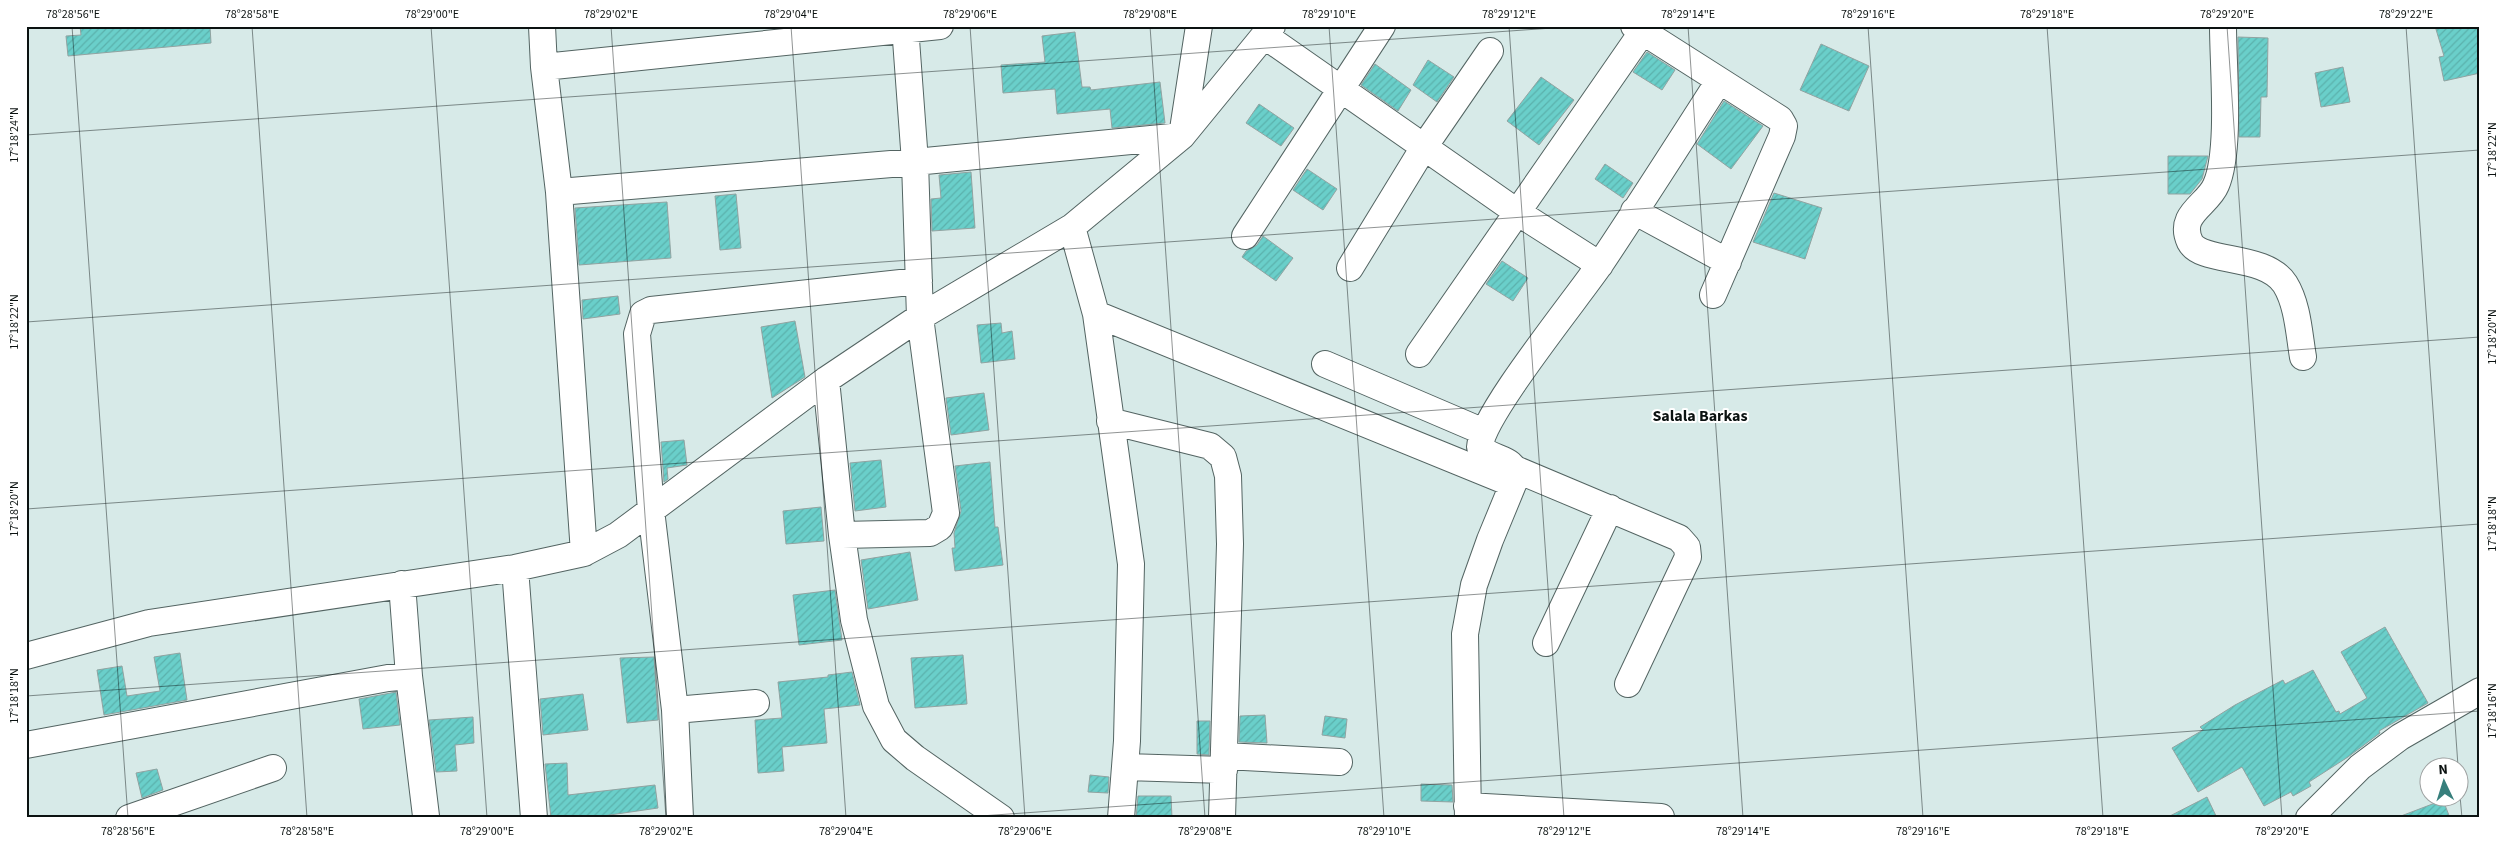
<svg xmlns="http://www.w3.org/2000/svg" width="2506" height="844" viewBox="0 0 2506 844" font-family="'Source Sans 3',sans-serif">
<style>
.building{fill:url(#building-hatch);stroke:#91a3a1}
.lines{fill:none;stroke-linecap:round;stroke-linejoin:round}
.minor-casing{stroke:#536462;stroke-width:28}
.minor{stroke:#fff;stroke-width:26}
.ticks{fill:none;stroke:#0b1211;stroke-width:1;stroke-opacity:0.45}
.labels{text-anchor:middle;stroke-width:4;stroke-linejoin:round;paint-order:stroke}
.neighbourhood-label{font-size:16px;font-weight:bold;fill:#0b1211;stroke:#fff}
.neatline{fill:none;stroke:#0b1211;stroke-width:2}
.ticks-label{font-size:12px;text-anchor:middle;fill:#0b1211}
</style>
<defs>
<pattern id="building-hatch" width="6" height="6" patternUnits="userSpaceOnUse" patternTransform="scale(1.25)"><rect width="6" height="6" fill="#6acfca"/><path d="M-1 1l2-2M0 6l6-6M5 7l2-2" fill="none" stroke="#5bb1ac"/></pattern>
</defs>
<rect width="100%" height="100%" fill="#d7eae8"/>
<path class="building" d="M80 26H210L211 43 68 56 66 36 81 35Z
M2435 26H2477L2480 35V73L2444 81 2439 57 2444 56Z
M1075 32 1082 87H1090L1091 90 1160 82 1165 123 1112 128 1110 109 1057 114 1055 89 1003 93 1001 65 1045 62 1042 36Z
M2238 37 2268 38 2267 97H2261L2260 137H2239Z
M1821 44 1869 66 1849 111 1800 90Z
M1647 52 1675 70 1662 90 1633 72Z
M1428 60 1454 77 1437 102 1413 85Z
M1375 64 1411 90 1398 111 1361 85Z
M2343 67 2350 102 2321 107 2315 73Z
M1541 77 1574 100 1539 145 1507 121Z
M1724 101 1763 126 1731 169 1697 144Z
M1259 104 1294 128 1281 146 1246 123Z
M2168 156H2208L2202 179 2190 194H2168Z
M1605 164 1633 183 1623 198 1595 179Z
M1307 169 1337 189 1323 210 1293 190Z
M971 172 975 228 932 231 931 199 941 198 939 175Z
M1774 193 1822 208 1805 259 1753 242Z
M736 194 741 248 720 250 715 196Z
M667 202 671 258 579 265 575 208Z
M1263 236 1293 258 1276 281 1242 257 1246 251 1257 245Z
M1502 261 1528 278 1513 301 1486 284Z
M618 296 620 314 583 319 582 300Z
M795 321 805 377 772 398 761 327Z
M1001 323 1002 333 1012 331 1015 359 981 363 977 325Z
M984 393 989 430 951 435 946 398Z
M684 440 687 465 667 468 668 479 664 482 661 442Z
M881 460 886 507 855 511 850 463Z
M990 462 995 527H998L1003 565 955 571 952 548H955L954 533 961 511 955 466Z
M821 507 824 541 786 544 783 511Z
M910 552 918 600 868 609 861 560Z
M835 590 842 640 799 645 793 595Z
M2385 627 2428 703 2379 731 2380 733 2348 757 2309 782 2311 786 2293 796 2291 792 2264 806 2242 767 2198 792 2172 748 2203 730 2200 727 2235 705 2283 680 2285 684 2313 670 2336 712 2339 711 2340 714 2367 698 2341 652Z
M180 653 187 700 104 715 97 670 122 666 127 696 160 691 154 657Z
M963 655 967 704 915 708 911 658Z
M654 657 658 720 627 723 620 658Z
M852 672 860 705 824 709 827 743 782 747 784 771 758 773 755 720 782 718 778 682 828 677V675Z
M396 692 400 725 363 729 359 699Z
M583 694 588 730 543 735 540 699Z
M1265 715 1267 743 1239 742 1240 716Z
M1325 716 1347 719 1345 738 1322 735Z
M473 717 474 743 455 745 457 771 436 772 429 720Z
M1197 721H1210L1209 755 1197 754Z
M567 763 568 795 655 785 658 808 589 818H551L545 764Z
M157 769 163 790 142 798 136 773Z
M1090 775 1109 777 1108 793 1088 792Z
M1421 784 1452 785 1453 802 1421 801Z
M1138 796H1171L1172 818H1136Z
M2207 797 2217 818H2166Z
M2443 800 2450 818H2401V816Z"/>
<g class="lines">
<defs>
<path id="minor" d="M542 26 544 67 559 192 584 553
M1634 26 1780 119 1784 126 1782 136 1713 295
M2223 26C2223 66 2231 151 2216 185 2208 205 2177 214 2190 242 2201 264 2265 253 2285 284 2298 305 2299 334 2303 357
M1265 36 1517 212 1600 265
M544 67 940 26
M559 192 915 162 1182 136 1199 26
M1634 211 1728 262
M1072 227 1096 314 1131 564 1127 741 1121 818
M1245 236 1382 26
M1350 268 1424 147 1490 51
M1096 314 1513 484
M1419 354 1643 31
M1325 364 1484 432
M826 380 842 535 854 620 876 706 894 740 915 758 1001 818
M1110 421 1210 446 1223 457 1228 476 1230 544 1222 818
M1515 469 1679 538 1687 547 1688 557 1628 684
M842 535 930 533 940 527 946 513 920 317 915 162 905 26
M515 568 534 818
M402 584 409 676 426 816
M1546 643 1610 508
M26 656 149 623 515 568 584 553 618 535 826 380 920 317 1072 227 1182 136 1272 26
M675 710 756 703
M26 745 388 678 409 676
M1225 756 1339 762
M1125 767 1224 770
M1467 806 1661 817
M129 818 273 768
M680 818 675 710 651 510 637 334 643 314 651 310 919 281
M1468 818 1465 634 1474 585 1490 540 1516 477C1515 456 1492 461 1480 447 1481 416 1578 297 1601 263 1641 203 1680 142 1719 81
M2309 818 2360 767 2400 737 2480 691"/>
</defs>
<use href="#minor" class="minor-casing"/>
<use href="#minor" class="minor"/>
</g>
<path class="ticks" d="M72 26 128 818M252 26 307 818M431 26 487 818M611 26 666 818M791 26 846 818M970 26 1025 818M1150 26 1205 818M1329 26 1384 818M1509 26 1564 818M1688 26 1743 818M1868 26 1923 818M2047 26 2103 818M2227 26 2282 818M2406 26 2458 766M26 135 1581 26M26 322 2480 150M26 509 2480 337M26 696 2480 524M2458 774 2462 818M952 818 2480 711"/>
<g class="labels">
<g class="neighbourhood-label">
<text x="1700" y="421">Salala Barkas</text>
</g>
</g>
<rect width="2506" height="844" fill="none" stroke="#ffffff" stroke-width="55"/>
<g transform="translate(2444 782) rotate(356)"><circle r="24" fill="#ffffff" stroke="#9da0a0"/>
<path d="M0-4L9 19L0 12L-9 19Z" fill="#377f7c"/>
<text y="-8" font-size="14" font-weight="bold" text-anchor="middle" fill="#0b1211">N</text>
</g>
<rect x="28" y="28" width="2450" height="788" class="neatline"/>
<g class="ticks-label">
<text x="73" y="18">78°28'56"E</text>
<text x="252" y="18">78°28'58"E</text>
<text x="432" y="18">78°29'00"E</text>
<text x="611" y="18">78°29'02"E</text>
<text x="791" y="18">78°29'04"E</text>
<text x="970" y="18">78°29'06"E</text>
<text x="1150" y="18">78°29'08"E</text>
<text x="1329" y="18">78°29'10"E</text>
<text x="1509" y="18">78°29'12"E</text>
<text x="1688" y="18">78°29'14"E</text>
<text x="1868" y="18">78°29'16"E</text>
<text x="2047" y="18">78°29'18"E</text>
<text x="2227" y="18">78°29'20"E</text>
<text x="2406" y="18">78°29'22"E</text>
<text transform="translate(14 135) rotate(-90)" y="4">17°18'24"N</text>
<text transform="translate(2492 150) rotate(-90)" y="4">17°18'22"N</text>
<text transform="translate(14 322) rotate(-90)" y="4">17°18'22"N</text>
<text transform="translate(2492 337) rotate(-90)" y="4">17°18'20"N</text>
<text transform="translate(14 509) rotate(-90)" y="4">17°18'20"N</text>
<text transform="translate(2492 524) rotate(-90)" y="4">17°18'18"N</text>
<text transform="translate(14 696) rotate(-90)" y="4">17°18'18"N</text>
<text transform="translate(2492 711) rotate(-90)" y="4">17°18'16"N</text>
<text x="128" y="835">78°28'56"E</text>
<text x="307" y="835">78°28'58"E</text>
<text x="487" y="835">78°29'00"E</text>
<text x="666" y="835">78°29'02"E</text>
<text x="846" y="835">78°29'04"E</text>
<text x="1025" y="835">78°29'06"E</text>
<text x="1205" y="835">78°29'08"E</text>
<text x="1384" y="835">78°29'10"E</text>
<text x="1564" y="835">78°29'12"E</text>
<text x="1743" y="835">78°29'14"E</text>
<text x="1923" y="835">78°29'16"E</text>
<text x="2102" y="835">78°29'18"E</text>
<text x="2282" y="835">78°29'20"E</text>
</g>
</svg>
